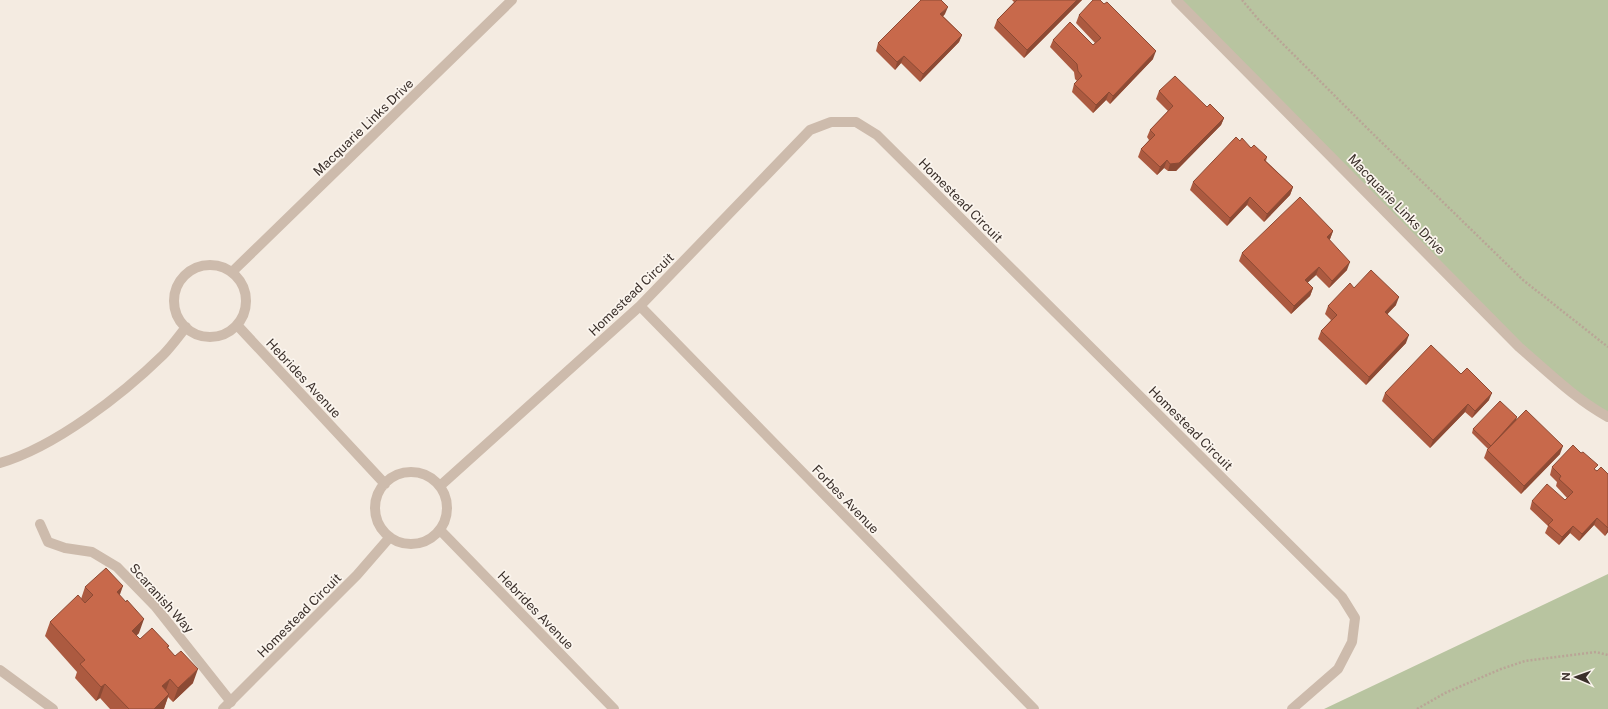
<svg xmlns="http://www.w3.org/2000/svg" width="1608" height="709" viewBox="0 0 1608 709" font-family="'Public Sans',sans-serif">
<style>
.green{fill:#b8c4a0}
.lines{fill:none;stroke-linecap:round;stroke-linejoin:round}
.path{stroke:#b9a596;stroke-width:2.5;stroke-dasharray:2 2;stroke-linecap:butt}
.service{stroke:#cdbbac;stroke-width:10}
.minor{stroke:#cdbbac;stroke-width:10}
.wall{fill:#ac5a40}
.shaded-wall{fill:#8c4a34}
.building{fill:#c8694b;stroke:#8c4a34}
.labels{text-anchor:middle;stroke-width:3.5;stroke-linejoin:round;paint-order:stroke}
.street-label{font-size:13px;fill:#3b302b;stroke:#fbf5ee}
</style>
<rect width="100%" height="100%" fill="#f4ebe1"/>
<path class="green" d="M1176 0H1608V417L1556 379Z
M1608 574V709H1324Z"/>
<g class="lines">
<path class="path" d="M1242 0 1258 19 1370 131 1523 280 1608 347
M1417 709 1445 693 1501 669 1525 661 1596 652 1608 655"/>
<path class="service" d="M40 524 48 542 65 548 92 552 117 567 155 606 231 702"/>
<path class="minor" d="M1176 0 1519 347C1547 371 1575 399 1608 417
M174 301a36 36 0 1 1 72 0a36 36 0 1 1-72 0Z
M232 272 512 0
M640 306 1034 709
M237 325 385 484
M0 463C55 447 122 395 163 355 171 347 179 336 186 327
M375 508a36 36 0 1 1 72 0a36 36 0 1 1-72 0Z
M440 486 640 306 810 130 831 122H856L877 135 1342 597 1355 618 1352 642 1338 669 1292 709
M440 530 614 709
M0 670 53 709
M223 709 357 575 390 537"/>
</g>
<path class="wall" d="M1012 0H1082L1024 58 994 28 997 20 1014 2Z
M945 14 943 16 962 35 959 42 920 82 901 63 895 70 876 51 878 43Z
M1079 15 1153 59 1110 104 1106 100 1093 113 1072 92 1074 84 1077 81 1075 79 1074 72 1050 47 1053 40 1093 45 1095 43 1076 23Z
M1159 91 1207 107 1224 118 1221 125 1176 171H1168L1164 168 1157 175 1138 157 1141 149 1149 140 1147 137 1150 130 1168 111 1156 99Z
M1240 141 1267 157 1266 161 1293 187 1290 195 1264 222 1247 205 1227 226 1190 190 1193 182Z
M1333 231 1330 239 1329 240 1347 270 1329 288 1316 275 1307 283 1313 288 1310 296 1291 314 1239 261 1242 253Z
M1396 305 1387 314 1406 343 1366 385 1318 339 1321 331 1331 320 1325 314 1328 306Z
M1461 374 1489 400 1472 418 1465 412 1430 448 1382 401 1385 393Z
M1516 420 1560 454 1521 494 1484 458 1487 450 1488 449 1472 433 1473 429Z
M1552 467 1596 470 1597 471 1608 474V532L1605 536 1594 525 1579 541 1570 533 1559 545 1545 533 1548 526 1530 509 1532 501 1565 500 1567 498 1556 486 1557 482 1550 475Z
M85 587 120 596 139 633 136 636 140 639 169 646 168 648 193 683 173 702 168 697 164 709H110L100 698 96 701 75 678 77 672 45 636 50 622 81 599Z"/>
<path class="shaded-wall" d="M1077 0H1082L1024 58 1027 50Z
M948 7 945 14 938 22 940 14Z
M962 35 959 42 920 82 923 74Z
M1156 51 1153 59 1110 104 1113 96Z
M904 56 901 63 895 70 897 62Z
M1109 92 1106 100 1093 113 1096 105Z
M1224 118 1221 125 1176 171H1168L1170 164Z
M1167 160 1164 168 1157 175 1160 167Z
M1293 187 1290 195 1264 222 1267 214Z
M1250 197 1247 205 1227 226 1230 218Z
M1333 231 1330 239 1324 245 1327 237Z
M1350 262 1347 270 1329 288 1332 281Z
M1319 267 1316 275 1302 288 1305 280Z
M1313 288 1310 296 1291 314 1294 306Z
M1399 297 1396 305 1382 320 1385 312Z
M1409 335 1406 343 1366 385 1369 377Z
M1492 393 1489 400 1472 418 1475 411Z
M1468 404 1465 412 1430 448 1433 440Z
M1517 417 1516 421 1491 446Z
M1563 446 1560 454 1521 494 1524 486Z
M1597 518 1594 525 1579 541 1582 534Z
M1573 526 1570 533 1559 545 1562 537Z
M1608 528V532L1605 536Z
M123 586 118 600 117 592Z
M144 619 139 633 126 645 132 631Z
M198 669 193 683 173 702 178 688Z
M170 679 165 693 162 686Z
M105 684 100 698 96 701 101 687Z
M169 694 164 708V709H154Z"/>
<path class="building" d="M921 0H941L948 7 940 14 962 35 923 74 904 56 897 62 878 43Z
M1017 0H1077L1027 50 997 20Z
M1093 0H1100L1104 4 1107 2 1156 51 1113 96 1109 92 1096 105 1074 84 1082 76 1078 71 1077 64 1053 40 1070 22 1093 45 1101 38 1079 15Z
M1175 76 1207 107 1210 104 1224 118 1179 163 1170 164 1167 160 1160 167 1141 149 1155 135 1150 130 1173 106 1159 91Z
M1236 137 1240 141 1242 138 1251 148 1254 145 1267 157 1264 160 1293 187 1267 214 1250 197 1230 218 1193 182Z
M1300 197 1333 231 1327 237 1350 262 1332 281 1319 267 1305 280 1313 288 1294 306 1242 253Z
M1371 270 1399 297 1385 312 1409 335 1369 377 1321 331 1337 315 1328 306 1350 283 1354 288Z
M1431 345 1461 374 1467 368 1492 393 1475 411 1468 404 1433 440 1385 393Z
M1500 401 1517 417 1491 446 1473 429Z
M1526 410 1563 446 1524 486 1487 450Z
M1573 445 1581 453 1583 452 1598 465 1594 469 1597 471 1601 467 1608 474V528L1597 518 1582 534 1573 526 1562 537 1548 525 1553 520 1532 501 1547 484 1565 500 1573 492 1559 479 1561 476 1552 467Z
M106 568 123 586 117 592 126 602 127 600 144 619 132 631 140 639 152 628 169 646 167 647 175 656 181 651 198 669 178 688 170 679 162 686 169 694 154 709H129L105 684 101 687 80 664 85 660 50 622 78 595 85 603 93 595 85 587Z"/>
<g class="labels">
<g class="street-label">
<text transform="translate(363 127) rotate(-44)" y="5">Macquarie Links Drive</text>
<text transform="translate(961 200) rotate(45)" y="5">Homestead Circuit</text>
<text transform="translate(1397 204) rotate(46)" y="5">Macquarie Links Drive</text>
<text transform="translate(631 294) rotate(-44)" y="5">Homestead Circuit</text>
<text transform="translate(304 378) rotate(47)" y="5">Hebrides Avenue</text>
<text transform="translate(1191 428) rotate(45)" y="5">Homestead Circuit</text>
<text transform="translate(846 499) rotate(46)" y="5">Forbes Avenue</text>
<text transform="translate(162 598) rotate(48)" y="5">Scaranish Way</text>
<text transform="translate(536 610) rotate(46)" y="5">Hebrides Avenue</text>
<text transform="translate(299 615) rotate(-45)" y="5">Homestead Circuit</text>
</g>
</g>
<g transform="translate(1576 677) rotate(272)" stroke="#fbf5ee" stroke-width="3" paint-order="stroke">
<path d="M0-3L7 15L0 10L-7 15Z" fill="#3b302b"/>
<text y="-6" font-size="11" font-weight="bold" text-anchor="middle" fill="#3b302b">N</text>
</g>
</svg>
